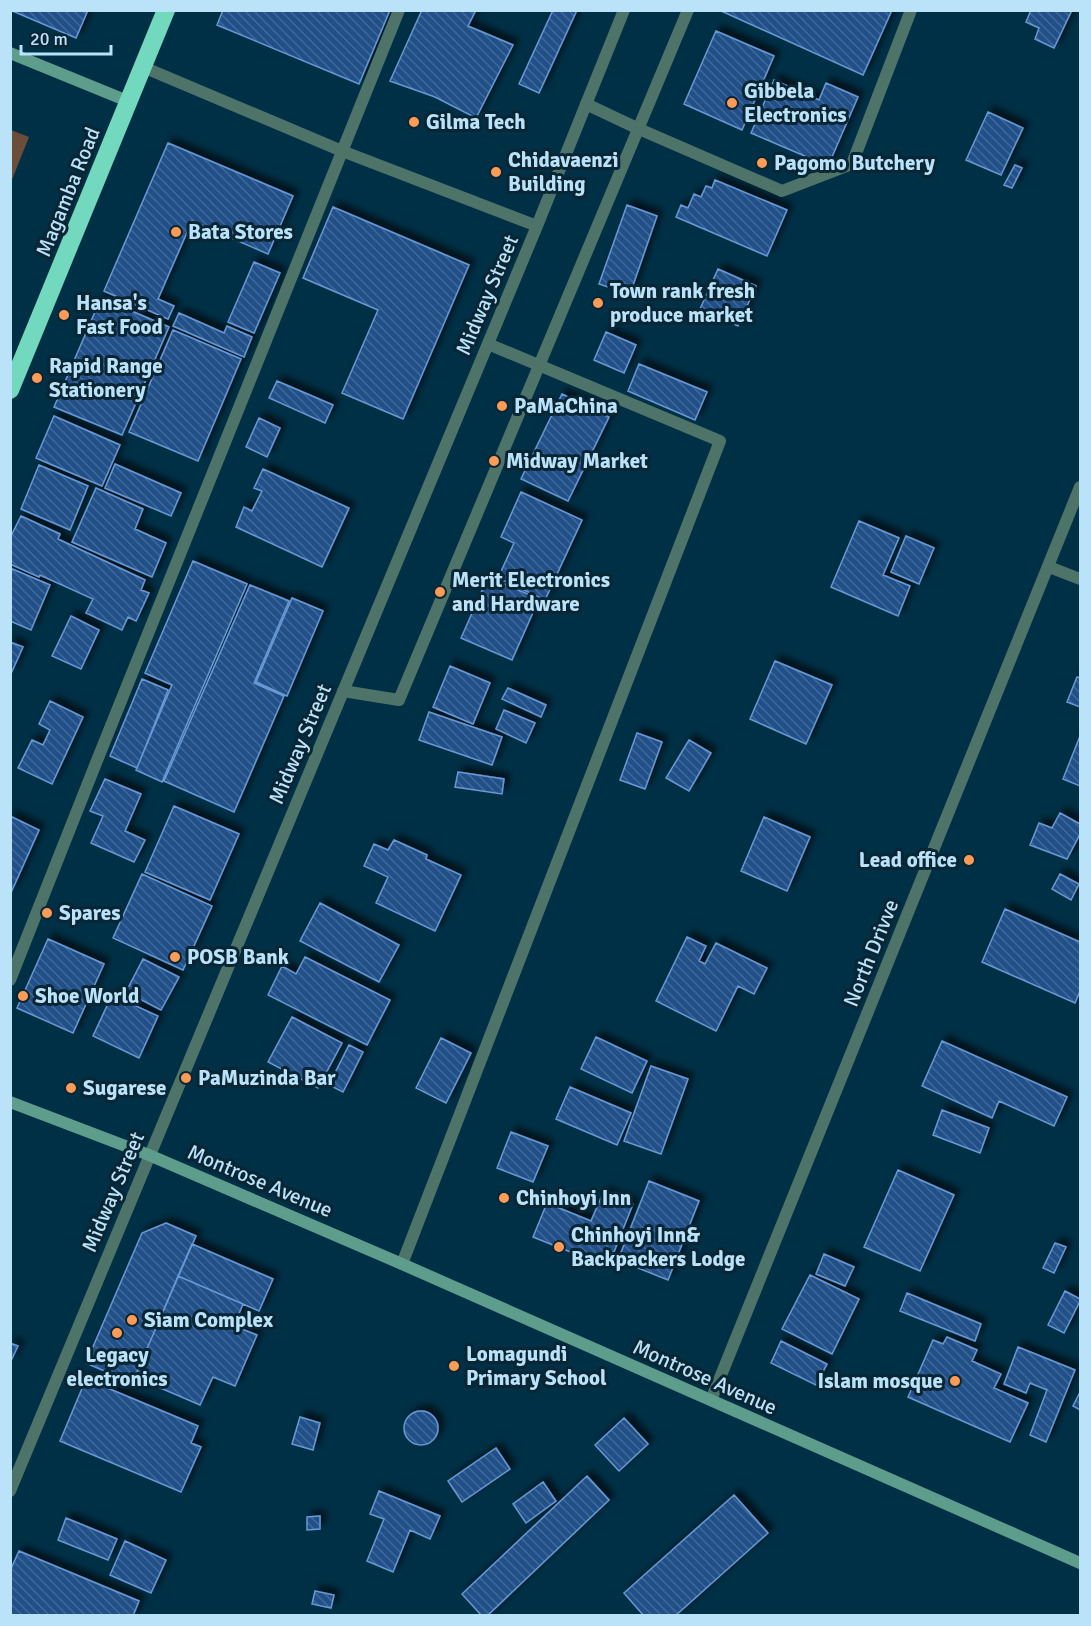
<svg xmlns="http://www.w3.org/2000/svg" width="1091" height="1626" viewBox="0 0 1091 1626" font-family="Signika,sans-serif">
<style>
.park{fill:#6b4d3a}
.building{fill:url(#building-back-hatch);stroke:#6799d5;stroke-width:1.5;filter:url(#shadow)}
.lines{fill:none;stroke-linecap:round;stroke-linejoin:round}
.lane{stroke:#4e7469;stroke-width:12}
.street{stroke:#4e7469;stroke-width:12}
.secondary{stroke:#5e9d8b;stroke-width:12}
.highway{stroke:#73d9be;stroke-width:18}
.poi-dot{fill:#fe9c57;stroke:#0a2533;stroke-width:2}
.labels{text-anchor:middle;stroke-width:6;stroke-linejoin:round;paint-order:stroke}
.poi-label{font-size:21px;font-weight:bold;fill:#bae2f9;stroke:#0a2533;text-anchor:start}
.street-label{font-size:21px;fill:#bae2f9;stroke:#0a2533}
</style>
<defs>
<pattern id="building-back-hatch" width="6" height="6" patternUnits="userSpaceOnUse" patternTransform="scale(1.5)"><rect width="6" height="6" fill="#205087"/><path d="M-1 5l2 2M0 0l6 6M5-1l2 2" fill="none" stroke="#3e6999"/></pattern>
<filter id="shadow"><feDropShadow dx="5.5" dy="-5.5" stdDeviation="3" flood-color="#0009"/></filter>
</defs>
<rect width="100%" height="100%" fill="#003046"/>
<path class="park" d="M11 130 29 137 11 182Z"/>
<path class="building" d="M10 10H88L76 38Z
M223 10H390L359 84 217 25Z
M422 10H476L468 26 513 45 476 118 435 97 390 81Z
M553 10H577L539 93 519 84Z
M719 10H892L863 75Z
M1031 10H1072L1054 48 1035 39 1039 28 1026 22Z
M716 31 774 56 742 130 684 104Z
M774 80 819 100 826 83 858 97 828 166 751 133Z
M988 112 1023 128 1001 175 966 160Z
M168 143 293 196 268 254 192 221 158 299 174 306 168 319 104 291Z
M1015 165 1022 168 1012 188 1004 185Z
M715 180 787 210 767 256 676 217 681 205 688 208 694 194 701 197 706 186 712 188Z
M627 205 657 216 630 294 599 284Z
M333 207 469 265 403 419 342 393 378 310 303 278Z
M254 262 280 273 254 333 228 322Z
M718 269 756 286 738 326 700 309Z
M101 298 169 327 122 435 54 407Z
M179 313 224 333 227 326 252 337 244 357 173 326Z
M173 330 241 359 198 461 129 432Z
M606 332 636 345 624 373 594 360Z
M639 364 707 392 695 420 628 391Z
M277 381 333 405 325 423 269 398Z
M562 394 609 417 568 501 521 479Z
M54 416 120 445 102 486 36 458Z
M259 418 280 428 267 457 246 447Z
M115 464 181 493 171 516 105 488Z
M39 465 88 486 70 530 21 509Z
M263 469 349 508 322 567 236 527 244 507 252 511 262 491 254 488Z
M96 488 143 509 135 529 166 543 152 577 72 542Z
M521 492 582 520 545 600 498 578 514 543 501 537Z
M21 516 60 534 58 539 145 580 141 590 149 593 136 621 128 617 122 630 86 613 93 599 40 575 39 577 10 564V538Z
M859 521 899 538 883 575 910 586 898 616 831 587Z
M906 536 934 548 919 584 891 572Z
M193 561 247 584 162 782 136 770 172 685 145 673Z
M10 568 50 585 31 630 10 621Z
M488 577 539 599 512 660 461 638Z
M250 585 289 601 254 683 284 696 234 812 164 781Z
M292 598 323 611 287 696 256 682Z
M71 616 99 630 81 669 52 656Z
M10 642 23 647 10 676Z
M775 661 832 685 806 744 750 719Z
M450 666 490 683 473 724 433 707Z
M1077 677 1080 678V707L1067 702Z
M142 679 168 690 137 768 110 756Z
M508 688 546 705 541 717 502 699Z
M50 701 83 717 52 784 18 768 32 740 43 745 50 730 39 724Z
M504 710 535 723 526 743 496 729Z
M429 712 502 737 492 765 419 740Z
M637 733 662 742 645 789 620 780Z
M1080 736V786L1063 779Z
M689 740 711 753 689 791 666 778Z
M458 772 504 779 502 794 455 787Z
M105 779 141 794 125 831 145 840 134 862 91 843 103 816 90 811Z
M174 806 239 834 210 900 145 872Z
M1060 813 1080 824V834L1067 859 1030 845 1039 823 1052 828Z
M10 816 39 830 10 895Z
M764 817 810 837 787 891 741 871Z
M394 840 427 855 426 859 461 875 435 931 376 903 388 877 364 866 374 844 388 850Z
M142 874 212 906 183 970 113 938Z
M1060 874 1079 884 1071 900 1052 889Z
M320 903 399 945 379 982 300 941Z
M1005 909 1080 942V991L1075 1003 982 962Z
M687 937 706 946 699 961 705 964 716 943 767 968 754 994 738 986 716 1031 656 1001Z
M48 939 104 964 73 1033 17 1008Z
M305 957 390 1000 367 1045 268 995 282 966 296 974Z
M143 959 179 977 161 1010 126 992Z
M112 995 158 1016 139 1058 93 1036Z
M292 1017 342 1043 318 1088 268 1062Z
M596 1037 647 1061 632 1093 581 1069Z
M441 1038 471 1053 446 1103 416 1088Z
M942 1041 1067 1097 1054 1126 999 1101 992 1118 922 1086Z
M349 1045 363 1052 343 1092 329 1085Z
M651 1066 688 1079 661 1154 624 1141Z
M570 1087 631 1113 617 1145 556 1119Z
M942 1110 989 1128 980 1153 933 1135Z
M511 1132 548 1146 533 1182 497 1168Z
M898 1170 954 1195 920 1271 864 1247Z
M649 1181 699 1201 668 1280 618 1260Z
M603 1193 633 1204 608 1267 533 1237 547 1203 591 1221Z
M166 1223 196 1236 132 1383 86 1363 142 1233Z
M1055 1243 1066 1247 1054 1273 1043 1268Z
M192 1244 273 1279 259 1311 178 1276Z
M824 1254 854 1267 845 1286 816 1274Z
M810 1275 859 1299 832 1354 782 1329Z
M178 1276 243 1304 234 1326 257 1335 235 1386 213 1377 200 1405 135 1377Z
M1065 1291 1080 1299V1301L1064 1333 1048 1325Z
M907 1293 981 1324 975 1341 900 1311Z
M947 1337 977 1350 972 1361 1001 1374 994 1388 1028 1403 1010 1442 908 1397 933 1340 943 1344Z
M781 1341 827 1364 816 1385 771 1363Z
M10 1343 18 1346 10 1363Z
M1018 1347 1075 1370 1046 1442 1030 1435 1047 1390 1030 1383 1026 1393 1004 1384Z
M86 1379 198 1426 191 1443 201 1447 181 1492 60 1441Z
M1080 1392V1410L1073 1406Z
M404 1428a17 17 0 1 1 34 0a17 17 0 1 1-34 0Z
M300 1417 320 1423 313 1450 292 1444Z
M624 1418 648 1444 619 1471 595 1445Z
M496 1448 510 1469 462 1502 448 1481Z
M587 1476 609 1500 487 1616H482L462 1594Z
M543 1482 556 1501 526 1523 513 1504Z
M379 1491 440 1516 430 1539 410 1530 393 1572 367 1561 384 1519 370 1514Z
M734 1495 768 1533 675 1616H644L624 1593Z
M320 1516V1529L307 1530V1517Z
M66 1518 117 1539 108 1560 58 1540Z
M125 1541 166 1560 151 1593 110 1575Z
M19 1551 139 1601 133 1616H10V1571Z
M315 1591 334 1595 331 1608 312 1604Z"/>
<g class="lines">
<path class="lane" d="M586 104 639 129 782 191 852 164 911 10
M1049 567 1080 579
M343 691 399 700 688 10
M10 980 96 763 399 10
M402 1264 720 441 488 344"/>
<path class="street" d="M143 67 342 151 537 226
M711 1400 1080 487
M10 1491 537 226 624 10"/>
<path class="secondary" d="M10 53 130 102
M10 1102 149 1155 402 1264 1080 1563"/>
<path class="highway" d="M10 390 166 10"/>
</g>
<g class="poi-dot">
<circle cx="732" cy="103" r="6"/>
<circle cx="414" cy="122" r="6"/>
<circle cx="762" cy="163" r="6"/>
<circle cx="496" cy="172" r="6"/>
<circle cx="176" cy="232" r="6"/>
<circle cx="598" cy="303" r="6"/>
<circle cx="64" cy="315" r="6"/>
<circle cx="37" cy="378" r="6"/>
<circle cx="502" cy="406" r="6"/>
<circle cx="494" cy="461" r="6"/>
<circle cx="440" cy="592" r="6"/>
<circle cx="969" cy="860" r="6"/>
<circle cx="47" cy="913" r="6"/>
<circle cx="175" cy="957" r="6"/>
<circle cx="23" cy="996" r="6"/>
<circle cx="186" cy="1078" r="6"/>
<circle cx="71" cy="1088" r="6"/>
<circle cx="504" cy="1198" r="6"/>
<circle cx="559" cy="1247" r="6"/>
<circle cx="132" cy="1320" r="6"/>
<circle cx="117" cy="1333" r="6"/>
<circle cx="454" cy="1366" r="6"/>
<circle cx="955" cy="1381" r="6"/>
</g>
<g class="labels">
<g class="poi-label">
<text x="744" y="98">Gibbela<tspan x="744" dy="24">Electronics</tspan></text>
<text x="426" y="129">Gilma Tech</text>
<text x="508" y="167">Chidavaenzi<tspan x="508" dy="24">Building</tspan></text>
<text x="774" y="170">Pagomo Butchery</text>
<text x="188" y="239">Bata Stores</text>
<text x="610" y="298">Town rank fresh<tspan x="610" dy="24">produce market</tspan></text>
<text x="76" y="310">Hansa's<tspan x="76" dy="24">Fast Food</tspan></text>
<text x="49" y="373">Rapid Range<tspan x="49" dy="24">Stationery</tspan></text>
<text x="514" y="413">PaMaChina</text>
<text x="506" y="468">Midway Market</text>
<text x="452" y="587">Merit Electronics<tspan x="452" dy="24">and Hardware</tspan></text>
<text x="957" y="867" text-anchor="end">Lead office</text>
<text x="59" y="920">Spares</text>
<text x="187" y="964">POSB Bank</text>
<text x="35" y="1003">Shoe World</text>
<text x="198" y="1085">PaMuzinda Bar</text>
<text x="83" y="1095">Sugarese</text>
<text x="516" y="1205">Chinhoyi Inn</text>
<text x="571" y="1242">Chinhoyi Inn&amp;<tspan x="571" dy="24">Backpackers Lodge</tspan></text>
<text x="144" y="1327">Siam Complex</text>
<text x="466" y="1361">Lomagundi<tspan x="466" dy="24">Primary School</tspan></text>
<text x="117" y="1362" text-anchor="middle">Legacy<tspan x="117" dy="24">electronics</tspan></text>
<text x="943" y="1388" text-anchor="end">Islam mosque</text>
</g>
<g class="street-label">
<text transform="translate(68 192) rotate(-68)" y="7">Magamba Road</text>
<text transform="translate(487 295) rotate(-67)" y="7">Midway Street</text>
<text transform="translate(300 744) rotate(-67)" y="7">Midway Street</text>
<text transform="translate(871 953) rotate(-68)" y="7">North Drivve</text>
<text transform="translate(260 1181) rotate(23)" y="7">Montrose Avenue</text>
<text transform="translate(113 1192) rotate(-67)" y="7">Midway Street</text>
<text transform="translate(705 1377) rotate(24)" y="7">Montrose Avenue</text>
</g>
</g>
<rect width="1091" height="1626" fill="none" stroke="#bae2f9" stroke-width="24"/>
<path d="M21 45v9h90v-9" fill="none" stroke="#bae2f9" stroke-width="3"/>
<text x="30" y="45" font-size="18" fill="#bae2f9" stroke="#0a2533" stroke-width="4.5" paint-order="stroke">20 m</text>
</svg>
